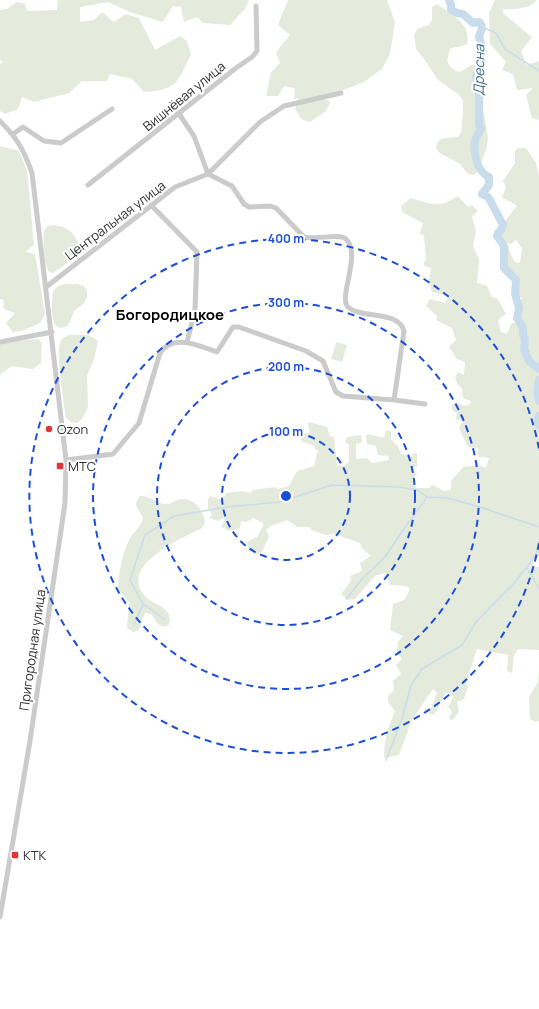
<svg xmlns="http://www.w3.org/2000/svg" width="539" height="1009" viewBox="0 0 539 1009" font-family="Manrope,sans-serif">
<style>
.green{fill:#e4ebdc}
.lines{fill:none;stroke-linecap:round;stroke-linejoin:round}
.stream{stroke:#c9dceb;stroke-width:1.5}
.river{stroke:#c9dceb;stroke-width:8}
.minor{stroke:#cbcbcb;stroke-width:5}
.ring{fill:none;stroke:#1d4ed8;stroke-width:2;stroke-dasharray:7 5}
.poi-dot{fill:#e1353b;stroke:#fff;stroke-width:1.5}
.labels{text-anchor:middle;stroke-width:4;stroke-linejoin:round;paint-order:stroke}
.street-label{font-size:13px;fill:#2e2e2e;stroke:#fff}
.poi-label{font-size:13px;fill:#2e2e2e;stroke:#fff;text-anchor:start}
.water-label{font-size:14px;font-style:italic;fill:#3e6c8e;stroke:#fff}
.quarter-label{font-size:15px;font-weight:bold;fill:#000;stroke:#fff}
.centre{fill:#1d4ed8;stroke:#fff;stroke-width:2}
.ring-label{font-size:12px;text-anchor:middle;font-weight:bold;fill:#1d4ed8;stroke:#fff;stroke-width:4;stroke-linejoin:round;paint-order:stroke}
</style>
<rect width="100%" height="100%" fill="#fff"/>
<path class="green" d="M58 0H249L245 9 230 25 203 23 197 17 184 22 181 7 173 6 163 22 130 12 108 2 80 7V22L94 20 102 12 114 22 126 14 139 18 155 50 180 36 187 41 191 55C177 82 178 90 144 92L132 79 110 74 107 81H82L69 93 34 102 22 97 18 109 5 114 0 111V65L3 61 0 60V10L7 9 17 2 25 4 27 11 57 10Z
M288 0H387L395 22 390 54 382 69 364 82 341 91 299 100 298 98 294 99 295 91 294 88 284 86 278 96H266L271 72 280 63 276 52 290 35 278 25Z
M495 0H537C530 9 513 10 502 9L503 13 532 37 521 51 526 65 539 61V120L532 118 526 95 533 88 517 90 513 74 502 70 506 62 490 44 489 13Z
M437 4C451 14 472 24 467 44 461 47 456 46 450 49L447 61C450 67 453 70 460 72L471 65 477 66 481 71 483 107 488 138 486 150 478 171 474 175 468 174 460 164 438 152 436 146 439 140 445 138 458 137 461 132 463 113V100L459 95 438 80 424 59 416 49 414 35 417 29 429 25 432 20V7Z
M323 99 328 100 330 103 326 111 310 122 301 119 295 108 297 105Z
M0 146 19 151 27 170 34 245 25 252 35 254 45 314 40 323 22 331 13 332 6 323 15 313 4 309 3 300 0 299Z
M518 148H526L536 163 539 176V556L532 559 534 567H539V650L518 649 514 655 512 673 507 671 508 655 477 649 466 683 468 687 464 699 457 702 459 712 453 720 449 719 452 711 448 707 453 697 446 692 434 715 429 713 437 693 433 689 412 720 399 755 384 758C384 739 388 728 395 711L388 702V696L394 690 393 681 401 674 396 665 402 659 397 652 398 642 403 636 390 630 393 604 404 600 410 589 406 586 390 585 386 573 376 575 355 599 348 600 341 594 351 581 350 576 362 571 360 563 371 556 362 548 360 543 334 534 326 535 311 530V527H298L287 520 271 526 266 530 269 536 262 552 256 554 248 549 247 542 257 537 264 524 254 518 246 522 241 521 240 528 230 531 221 527 225 520 223 518 218 521 209 518 212 514 208 510V500L210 496 223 500 226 493 241 491 250 493 253 490 276 487 278 489 289 486 297 471 314 466 318 450 315 449 314 446 301 441V434L310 433 308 425 309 422 327 427 330 436 334 437 337 465 343 466 349 462V445L345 442 347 437 361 435 362 442 356 444V459L367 458 372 463 389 460V456L378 455 376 446 367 444 366 436 368 434 384 438 386 430 391 431V439L398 446 401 454 411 457 414 453H417V466L411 468 417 474 412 480 416 488H429L433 485 444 491 451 490V481L463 467 478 465 486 468 489 458 478 457V448L468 447 459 428 463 421 456 419 457 413 453 411 451 406 455 402 465 406 470 404 471 401 463 398 462 388 458 385 455 378 458 372 464 375 465 362 457 359 449 347 456 340 452 328 436 320 437 316 426 306 430 299 445 303 450 296 432 292 429 282 431 268 424 266V263L426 259 424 236 420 233 423 223 402 212 401 206 411 198C432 204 438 209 458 196L468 207 472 205 478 211 472 216 476 232 473 246 479 259 477 283 487 286 492 297 497 298 506 314 498 320 501 332 507 334 511 324 517 322 516 311 522 298 516 295 519 284 506 271 504 261 507 259 502 250 505 246 509 247 510 253 515 262 520 263 522 248 516 240 511 244 503 241 498 234 505 221 517 206 511 202 502 198 506 187 503 181 515 163V151Z
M54 225C68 228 71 229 78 242 75 260 67 263 53 273L48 271C43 258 43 244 44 230L48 226Z
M65 284H77L84 286 87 291V297L84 303 74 311 70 322 66 327 60 328C59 328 55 325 55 324 51 320 51 295 54 290 57 286 61 285 65 284Z
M69 335C80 335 90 333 98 341L94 359 87 376 88 408 82 419 77 423 71 422 66 418C64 405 56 353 60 343 61 339 65 337 69 335Z
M39 339 42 344 41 363 33 369 12 366 2 373 0 376V344L6 342Z
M336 342 347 345 342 362 331 359Z
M140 496C149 496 155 502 163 504 170 505 175 500 181 499 195 498 204 511 205 523L202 528C182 538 119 565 144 595 153 606 174 606 169 625L164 627 158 624 151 614 145 613 139 630 133 632 127 628 129 602 118 589C119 572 122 555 129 540 133 531 142 527 143 517 137 509 133 504 140 496Z
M539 670V721L535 722 530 719 529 697 538 682Z"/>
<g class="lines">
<path class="stream" d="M482 27 496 33 505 49 539 71
M527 568 539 589
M346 599 363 578 385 557 401 533 427 497 448 498 480 507 539 527
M164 619 143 604 130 580 145 535 174 516 227 507 280 502 332 485 398 487 418 490 427 497
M134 625 143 604
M386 760 402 719 411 685 422 669 462 645 476 622 514 583 535 556 539 546"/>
<path class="river" d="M449 0 451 4V10L457 13 463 14 473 23 479 22C485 28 480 31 479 37L482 46 480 64 476 77 479 91V125L481 129C479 133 476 137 475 141 473 153 477 172 489 177V185L482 194 488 197 491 202 503 225 501 230 498 233 497 236 504 246V268L516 280 515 294 519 308 517 318 523 328V335L525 339 524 349 529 361 539 369
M539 380C538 388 536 394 539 401
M539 416 538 420 539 425"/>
<path class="minor" d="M179 114 194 136 208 174 232 186 244 204 249 207 270 206 276 208 304 237C315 240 340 233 346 239 362 254 338 297 348 307 360 319 399 310 404 331L394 400
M0 121C17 138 24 150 32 173L66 460 65 503 30 741 0 917
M13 134 23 127 44 141 61 143 112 109
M88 185 236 68 252 57 257 51 256 6
M151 205 197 252 195 311 187 342
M46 287 161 198 175 187 208 174 260 122 284 106 341 93
M0 342 52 332
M66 460 113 454 139 423 160 353C173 333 199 346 217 352L233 327H239L306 351 323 361 336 392 343 396 394 400 425 404"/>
</g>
<g class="ring">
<circle cx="286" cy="496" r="64"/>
<circle cx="286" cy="496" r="129"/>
<circle cx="286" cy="496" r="193"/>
<path d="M539 543A257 257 0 1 1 539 449"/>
</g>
<g class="poi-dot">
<circle cx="49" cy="429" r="4"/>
<rect x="56" y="462" width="8" height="8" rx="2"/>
<rect x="11" y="851" width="8" height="8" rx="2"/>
</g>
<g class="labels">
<g class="street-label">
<text transform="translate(184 96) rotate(-39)" y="5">Вишнёвая улица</text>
<text transform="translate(115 220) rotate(-37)" y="5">Центральная улица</text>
<text transform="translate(32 650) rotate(-82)" y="5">Пригородная улица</text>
</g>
<g class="poi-label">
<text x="57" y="434">Ozon</text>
<text x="68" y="471">МТС</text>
<text x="23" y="860">КТК</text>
</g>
<g class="water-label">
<text transform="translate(479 70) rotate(-89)" y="5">Дресна</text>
</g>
<g class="quarter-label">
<text x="170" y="320">Богородицкое</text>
</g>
</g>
<circle cx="286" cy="496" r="6" class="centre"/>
<g class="ring-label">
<text x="286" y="243">400 m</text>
<text x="286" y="307">300 m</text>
<text x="286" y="371">200 m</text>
<text x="286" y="436">100 m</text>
</g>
</svg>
